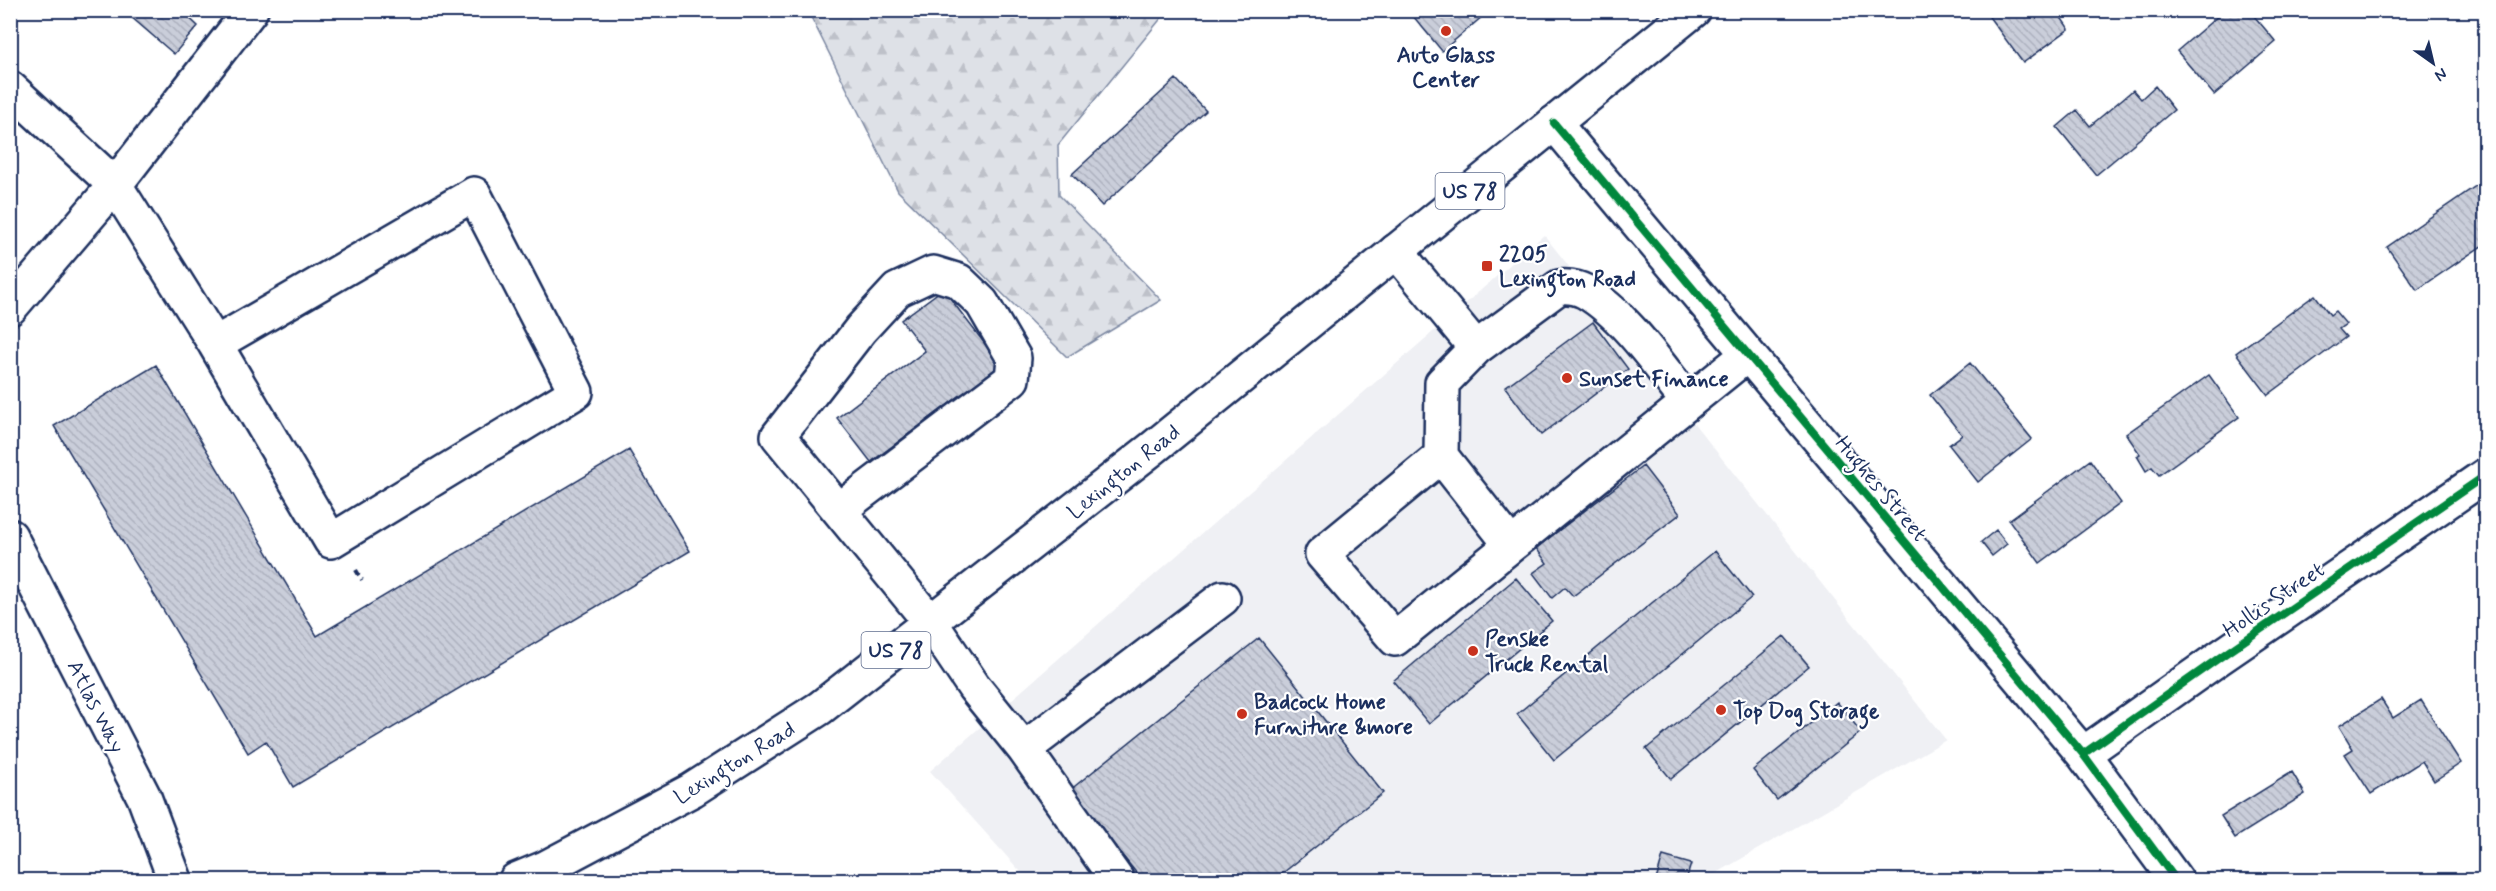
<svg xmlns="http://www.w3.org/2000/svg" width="2496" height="891" viewBox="0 0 2496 891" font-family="Mynerve,sans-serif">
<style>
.built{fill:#eff0f4}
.forest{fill:url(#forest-firs);stroke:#7c88a2;stroke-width:1.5}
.building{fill:url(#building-back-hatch);stroke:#1b2f5e;stroke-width:1.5}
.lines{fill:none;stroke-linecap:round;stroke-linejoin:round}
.minor-casing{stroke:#1b2f5e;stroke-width:38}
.highway-casing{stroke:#1b2f5e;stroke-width:38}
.path{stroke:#1b2f5e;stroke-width:4;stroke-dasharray:6 4.5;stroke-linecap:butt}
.minor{stroke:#fff;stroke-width:33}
.highway{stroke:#fff;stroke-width:33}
.cycleway-casing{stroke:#fff;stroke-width:11}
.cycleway{stroke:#00873e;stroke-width:8}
.poi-dot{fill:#c8321e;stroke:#fff;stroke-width:2}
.labels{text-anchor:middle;stroke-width:4.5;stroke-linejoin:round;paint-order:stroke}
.shield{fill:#fff;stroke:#5f6d8e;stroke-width:1.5}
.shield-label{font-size:21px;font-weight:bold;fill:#1b2f5e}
.poi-label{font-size:22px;font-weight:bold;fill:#1b2f5e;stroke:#fff;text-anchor:start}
.street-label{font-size:22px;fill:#1b2f5e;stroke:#fff}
</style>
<defs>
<pattern id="forest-firs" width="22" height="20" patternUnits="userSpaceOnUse" patternTransform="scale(1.5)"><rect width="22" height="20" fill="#dee1e7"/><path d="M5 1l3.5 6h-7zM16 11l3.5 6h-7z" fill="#bec1c9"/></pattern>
<pattern id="building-back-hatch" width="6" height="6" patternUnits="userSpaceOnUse" patternTransform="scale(1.5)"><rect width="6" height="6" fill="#caceda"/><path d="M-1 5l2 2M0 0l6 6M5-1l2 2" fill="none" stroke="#adb1be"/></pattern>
</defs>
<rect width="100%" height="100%" fill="#fff"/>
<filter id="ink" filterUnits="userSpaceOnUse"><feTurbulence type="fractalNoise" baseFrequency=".0167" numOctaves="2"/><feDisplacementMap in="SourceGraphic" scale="12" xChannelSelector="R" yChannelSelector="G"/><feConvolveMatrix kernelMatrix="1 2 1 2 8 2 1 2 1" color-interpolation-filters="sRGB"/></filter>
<g filter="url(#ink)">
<path class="built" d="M1544 235 1946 740 1705 880H1028L930 771Z"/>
<path class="forest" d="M808 11H1167L1058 145 1059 195 1161 300 1067 357 898 191Z"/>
<path class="building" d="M123 10H181L198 26 174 54Z
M1408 10H1490L1442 51Z
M1984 10H2056L2069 29 2023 63Z
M2225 10H2249L2276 42 2214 95 2177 51Z
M1176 79 1206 111 1102 206 1072 174Z
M2155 86 2174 110 2096 175 2057 127 2077 110 2090 126 2133 90 2141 99Z
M2486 179V243L2417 290 2387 247Z
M943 289 1001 365 871 462 837 418 925 351 901 320Z
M2315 295 2330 315 2335 311 2346 324 2339 329 2346 337 2268 395 2236 353Z
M1593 322 1628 369 1541 435 1505 387Z
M1970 363 2032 439 1978 482 1949 445 1962 435 1930 395Z
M156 365 317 636 629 450 690 551 293 787 266 741 248 753 54 426Z
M2209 375 2239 417 2159 475 2152 467 2146 471 2137 456 2140 454 2126 434Z
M2090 460 2121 503 2040 563 2009 520Z
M1643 466 1680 514 1573 596 1565 587 1552 598 1533 573 1547 563 1536 548Z
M1996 530 2007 544 1992 556 1981 542Z
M1715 551 1752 597 1554 760 1517 714Z
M1516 578 1552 621 1429 724 1393 681Z
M1784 636 1809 666 1671 779 1646 749Z
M1259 638 1383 793 1274 880H1142L1070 790Z
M2381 699 2393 718 2421 700 2461 763 2434 781 2422 761 2371 794 2345 754 2353 749 2339 726Z
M1837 702 1861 732 1777 800 1753 770Z
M2292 772 2305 794 2235 838 2221 816Z
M1663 856 1691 864 1686 880H1656Z"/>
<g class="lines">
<defs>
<path id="minor" d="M10 88 115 185 215 344 331 541 576 392 474 194 215 344
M1554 123 2083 754 2176 880
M1396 251 1476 348 1442 383 1441 456
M10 308 115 185 251 10
M1476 348 1559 287C1568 286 1577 287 1586 292 1625 315 1660 367 1688 402
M839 510 1012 379 1014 358 982 303 959 281 933 273 897 290 861 329 778 436 931 623 974 687 1024 749 1117 880
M10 536 144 797 175 880
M1511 545 1441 456 1322 554 1395 639 1747 355
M1024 749 1223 598
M2083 754 2219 658 2486 475"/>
<path id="highway" d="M516 880 545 868 692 790 820 708 1153 448 1694 10"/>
</defs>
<use href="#minor" class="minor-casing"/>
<use href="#highway" class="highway-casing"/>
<path class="path" d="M356 570 362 580"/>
<use href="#minor" class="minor"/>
<use href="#highway" class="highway"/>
<defs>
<path id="cycleway" d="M1554 123 2083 754 2176 880
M2083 754 2219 658 2486 475"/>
</defs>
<use href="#cycleway" class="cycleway-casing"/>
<use href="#cycleway" class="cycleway"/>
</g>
</g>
<g class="poi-dot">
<circle cx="1446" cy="31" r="6"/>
<rect x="1481" y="260" width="12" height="12" rx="3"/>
<circle cx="1567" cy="378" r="6"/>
<circle cx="1473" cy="651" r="6"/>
<circle cx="1721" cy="710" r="6"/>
<circle cx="1242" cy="714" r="6"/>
</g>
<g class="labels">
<g class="shield">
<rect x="1435.5" y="173" width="69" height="36" rx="4.5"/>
<rect x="861.5" y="632" width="69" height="36" rx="4.5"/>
</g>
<g class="shield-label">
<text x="1470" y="198">US 78</text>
<text x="896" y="657">US 78</text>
</g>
<g class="poi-label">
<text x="1446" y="62" text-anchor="middle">Auto Glass<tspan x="1446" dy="25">Center</tspan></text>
<text x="1499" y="261">2205<tspan x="1499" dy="25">Lexington Road</tspan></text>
<text x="1579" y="386">Sunset Finance</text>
<text x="1485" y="646">Penske<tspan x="1485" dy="25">Truck Rental</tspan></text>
<text x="1254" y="709">Badcock Home<tspan x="1254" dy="25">Furniture &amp;more</tspan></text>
<text x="1733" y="718">Top Dog Storage</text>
</g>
<g class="street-label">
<text transform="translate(1123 471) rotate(-39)" y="8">Lexington Road</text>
<text transform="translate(1882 488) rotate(50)" y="8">Hughes Street</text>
<text transform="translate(2273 599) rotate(-34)" y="8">Hollis Street</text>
<text transform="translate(97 706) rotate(63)" y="8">Atlas Way</text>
<text transform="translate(734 762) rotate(-32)" y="8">Lexington Road</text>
</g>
</g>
<rect width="2496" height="891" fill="none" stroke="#fff" stroke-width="36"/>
<rect x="18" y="18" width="2460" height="855" fill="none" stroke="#1b2f5e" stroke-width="2" filter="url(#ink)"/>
<g transform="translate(2433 63) rotate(146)" stroke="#ffffff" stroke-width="4.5" paint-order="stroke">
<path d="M0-4.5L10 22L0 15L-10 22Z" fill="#1b2f5e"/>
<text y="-9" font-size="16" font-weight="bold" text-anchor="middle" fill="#1b2f5e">N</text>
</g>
</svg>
